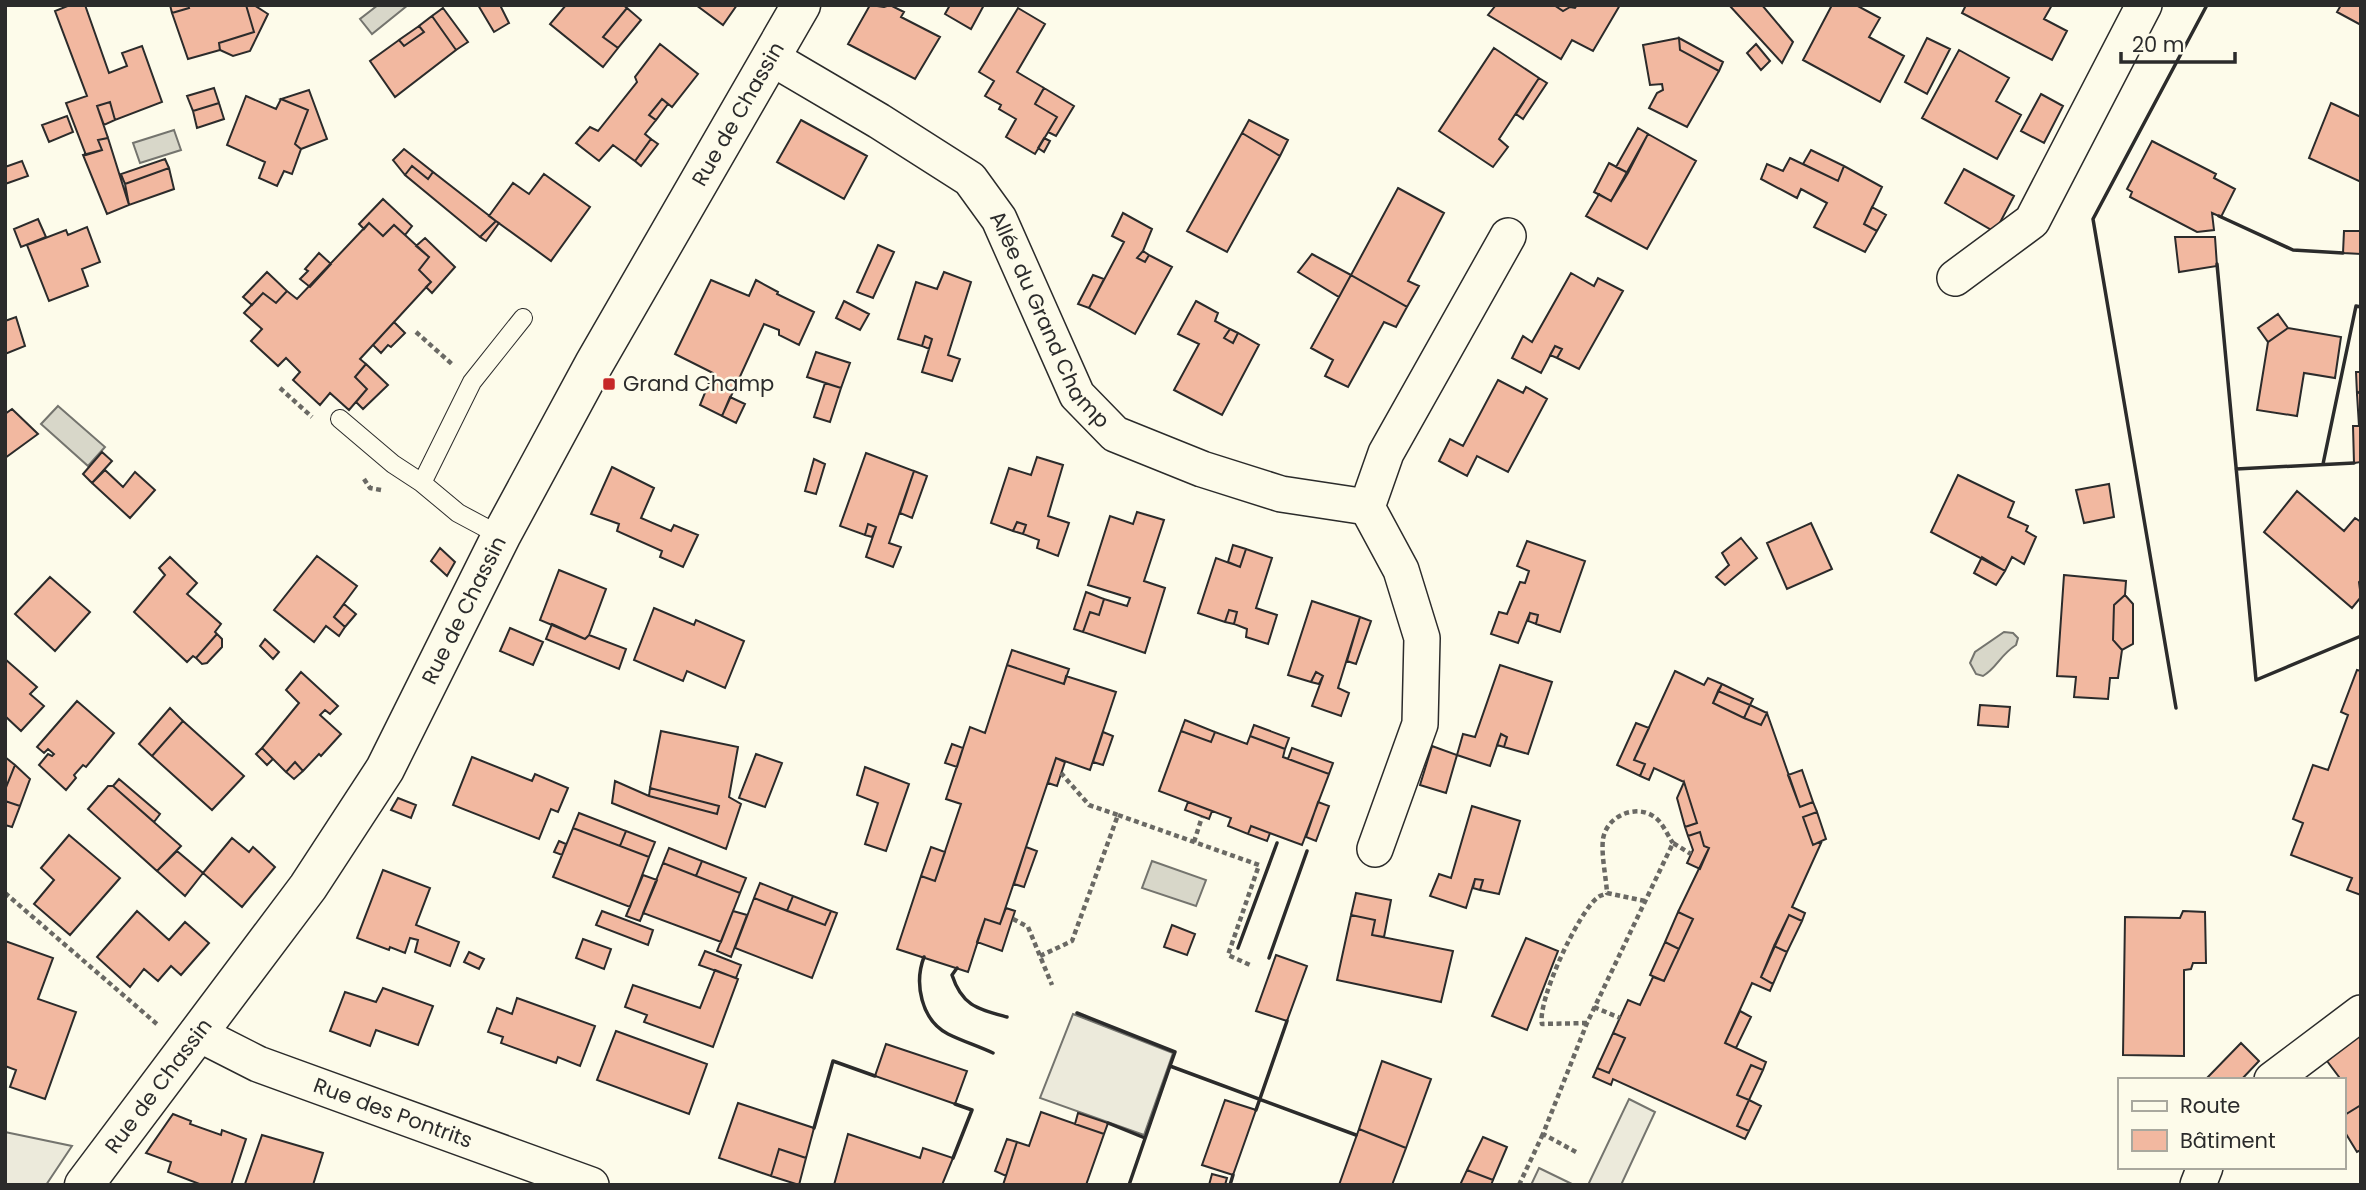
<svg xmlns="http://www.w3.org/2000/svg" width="2366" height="1190" viewBox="0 0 2366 1190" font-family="Poppins,sans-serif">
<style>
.parking{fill:#eceadb;stroke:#74746e;stroke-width:2}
.water{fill:#d8d7c9;stroke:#74746e;stroke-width:2}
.building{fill:#f2b8a0;stroke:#2b2b2b;stroke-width:2}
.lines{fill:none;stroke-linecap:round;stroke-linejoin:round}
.lane-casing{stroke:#2b2b2b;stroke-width:20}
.street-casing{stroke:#2b2b2b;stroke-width:38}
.secondary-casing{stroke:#2b2b2b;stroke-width:41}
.path{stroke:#6a6964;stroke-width:4.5;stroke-dasharray:5 3.5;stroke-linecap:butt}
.lane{stroke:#fdfbea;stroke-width:18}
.street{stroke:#fdfbea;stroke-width:35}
.secondary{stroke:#fdfbea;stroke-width:38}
.wall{stroke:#2b2b2b;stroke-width:3.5}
.poi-dot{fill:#c62828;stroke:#fdfbea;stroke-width:2.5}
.labels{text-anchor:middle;stroke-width:5;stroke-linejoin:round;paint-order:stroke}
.street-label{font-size:21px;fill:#2b2b2b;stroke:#fdfbea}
.poi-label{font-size:21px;fill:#2b2b2b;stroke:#fdfbea;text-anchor:start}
</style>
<rect width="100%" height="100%" fill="#fdfbea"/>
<path class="parking" d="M1073 1014 1173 1053 1144 1135 1040 1098Z
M1629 1099 1655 1112 1621 1185H1588Z
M5 1132 72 1146 46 1185H5Z
M1539 1168 1574 1185H1531Z"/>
<path class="water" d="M378 5H408L372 34 360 19Z
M174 130 181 150 140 163 133 143Z
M58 406 105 447 88 466 41 424Z
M2004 632 2013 633 2018 638 2016 645C2000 655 1997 668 1983 676L1976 674 1970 663 1975 652Z
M1152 861 1206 880 1196 906 1142 888Z"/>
<path class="building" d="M70 5H85L109 73 127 66 122 53 142 46 162 102 115 120 110 102 97 106 108 138 98 140 102 150 86 155 66 103 87 96 55 11Z
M170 5H188L189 8 172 13Z
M188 5H246L254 32 219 43 220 50 188 59 172 13 189 8Z
M246 5H254L268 14 250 51 233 56 220 50 219 43 254 32Z
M478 5H500L509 23 494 32Z
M566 5H623L627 8 603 37 618 48 603 67 550 24Z
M696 5H737L723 25Z
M870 5 884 7 890 5 904 12 901 17 940 37 915 79 848 44Z
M950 5H984L971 29 945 14Z
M1496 5H1554L1563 11 1570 7 1575 8 1577 5H1620L1593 51 1572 40 1561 59 1488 15Z
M1554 5H1577L1575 8 1570 7 1563 11Z
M1729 5H1762L1793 42 1782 63Z
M1832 5H1856L1880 18 1869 37 1904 56 1880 102 1803 60Z
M1966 5H2052L2044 19 2067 31 2052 60 1962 13Z
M2341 5H2361V25L2337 12Z
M443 8 468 42 456 50 432 16Z
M627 8 641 20 618 48 603 37Z
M1018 8 1045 24 1017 72 1044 88 1035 104 1057 117 1035 154 1006 137 1016 119 999 109 1001 105 985 96 994 81 979 72Z
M432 16 456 50 395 97 370 61 399 40 404 46 424 32 419 26Z
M419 26 424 32 404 46 399 40Z
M1679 38 1680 50 1719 71 1687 127 1649 108 1657 93 1663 90 1662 84 1650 85 1643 45Z
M1679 38 1723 62 1719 71 1680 50Z
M1927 38 1950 49 1927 94 1905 82Z
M660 44 698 74 672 107 662 99 649 115 656 120 645 134 651 139 635 161 613 145 599 161 576 143 590 127 598 131 637 82 635 77Z
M1756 44 1770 61 1761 70 1747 53Z
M1494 48 1539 78 1499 139 1508 147 1493 167 1439 131Z
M1959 50 2009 78 1996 101 2021 115 1997 159 1922 118Z
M1539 78 1547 83 1523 119 1516 114Z
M214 88 219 103 193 111 187 96Z
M1044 88 1074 106 1056 136 1048 132 1057 117 1035 104Z
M309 90 327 139 301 149 295 144 308 110 281 99Z
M2041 94 2063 106 2044 143 2021 131Z
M246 96 276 109 281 99 308 110 295 144 301 149 292 174 284 171 277 186 259 178 265 162 227 145Z
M662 99 668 104 656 120 649 115Z
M110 102 115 120 104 125 97 106Z
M219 103 224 119 197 128 193 111Z
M2331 103 2361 117V182L2309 158Z
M67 116 73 132 49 142 42 125Z
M801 120 867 156 844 199 777 162Z
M1249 120 1288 140 1280 156 1242 133Z
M1638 128 1648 134 1628 173 1616 167Z
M1242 133 1280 156 1227 252 1187 231Z
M1648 134 1696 161 1647 249 1586 216 1599 194 1611 201Z
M108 138 129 205 107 214 83 155 102 150 98 140Z
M1044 138 1050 141 1044 152 1038 148Z
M651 139 658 144 641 166 635 161Z
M2152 141 2216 174 2214 178 2235 189 2221 217 2212 213 2214 230 2197 232 2130 197 2132 192 2127 189Z
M404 149 433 172 428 179 412 166 405 175 393 160Z
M1811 150 1844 166 1838 181 1803 164Z
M1790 158 1838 181 1844 166 1882 187 1864 224 1877 231 1865 252 1814 227 1827 203 1801 189 1797 198 1761 179 1767 164 1783 171Z
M165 159 169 168 125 184 121 174Z
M22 161 28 176 5 184V167Z
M1609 163 1628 173 1611 201 1594 192Z
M412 166 428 179 433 172 496 221 480 237 405 175Z
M169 168 174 189 129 205 125 184Z
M1964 169 2014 196 1995 232 1945 203Z
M544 174 590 207 551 261 489 216 513 183 529 194Z
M1398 188 1444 213 1408 281 1419 286 1407 307 1351 275Z
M383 199 412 226 405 235 394 225 383 236 369 223 364 229 359 224Z
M1872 207 1886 215 1877 231 1864 224Z
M1123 213 1152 229 1143 251 1137 258 1145 262 1149 255 1172 267 1135 334 1089 308 1124 242 1112 236Z
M38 219 46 237 21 247 14 229Z
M496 221 499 223 486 241 480 237Z
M369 223 383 236 394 225 405 235 429 257 419 270 431 282 360 359 366 364 355 377 367 389 349 410 330 393 320 405 293 380 300 372 286 358 278 366 251 341 262 329 244 313 263 293 276 303 287 291 297 299Z
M87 227 100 262 82 269 88 286 49 301 27 245 66 230 68 235Z
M2344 231H2361V254L2343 253Z
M2175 237H2215L2217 266 2179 272Z
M425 238 455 267 432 293 426 287 431 282 419 270 429 257 416 246Z
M878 245 894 252 873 298 857 292Z
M1143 251 1149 255 1145 262 1137 258Z
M319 253 331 264 310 287 300 279 308 271 305 269Z
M1312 254 1351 275 1339 297 1298 272Z
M267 272 287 291 276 303 263 293 252 305 243 297Z
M944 272 971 282 948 355 960 359 952 381 922 372 932 339 925 336 922 346 898 339 916 282 937 289Z
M1571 273 1594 286 1598 278 1623 291 1579 369 1557 358 1562 349 1555 346 1541 373 1512 358 1523 336 1532 342Z
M1093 275 1104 279 1089 308 1078 304Z
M1351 275 1407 307 1396 327 1384 322 1348 387 1325 376 1333 360 1311 348Z
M711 280 749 296 756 280 778 292 777 294 814 312 799 345 779 335V330L764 324 722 416 700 405 713 373 675 354Z
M844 301 869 314 860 330 836 318Z
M1196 301 1218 313 1215 321 1230 329 1224 338 1233 343 1238 333 1259 345 1222 415 1174 390 1199 344 1178 334Z
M2278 314 2288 328 2268 342 2258 328Z
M16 317 25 346 5 354V321Z
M394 322 405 333 391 347 388 345 381 353 373 345Z
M2288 328 2341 337 2335 378 2304 373 2297 416 2257 410 2268 342Z
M1230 329 1238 333 1233 343 1224 338Z
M925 336 932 339 929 349 922 346Z
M1555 346 1562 349 1557 358 1550 355Z
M816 352 850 363 841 388 807 377Z
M366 364 388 385 363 409 356 402 367 389 355 377Z
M2356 372H2361V390L2357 394Z
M1498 380 1523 393 1526 387 1547 399 1508 472 1477 456 1467 476 1439 461 1450 439 1463 446Z
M825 383 841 388 830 422 814 417Z
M2361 390V462L2354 463 2353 426H2359L2357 394Z
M730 397 745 404 736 423 722 416Z
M12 409 38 434 5 458V414Z
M102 452 112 461 92 483 83 474Z
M866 453 914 471 889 543 901 547 893 567 866 557 876 527 868 524 865 535 840 526Z
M1037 457 1063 465 1048 516 1069 523 1058 556 1037 548 1039 540 1023 534 1026 525 1017 522 1013 531 991 523 1009 468 1031 475Z
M814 459 825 464 816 494 805 491Z
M612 467 654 488 641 518 671 531 674 525 698 535 683 567 660 557 662 551 617 531 619 524 591 514Z
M105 470 123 487 135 472 155 490 130 518 92 483Z
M914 471 927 476 912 518 900 513Z
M1958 475 2014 502 2008 517 2028 526 2026 531 2036 537 2024 564 2012 557 2005 571 1931 532Z
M2109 484 2114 517 2084 523 2076 490Z
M2297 491 2344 531 2355 518 2361 522V580L2359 582 2361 597 2352 608 2264 532Z
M1137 512 1164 520 1144 581 1165 588 1145 653 1083 632 1090 612 1099 615 1104 599 1127 606 1130 598 1088 585 1110 516 1133 524Z
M1017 522 1026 525 1023 534 1013 531Z
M1811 523 1832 569 1787 589 1767 543Z
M868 524 876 527 872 537 865 535Z
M1741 538 1757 558 1725 585 1716 577 1729 565 1722 553Z
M1527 541 1585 561 1560 632 1536 624 1538 615 1530 613 1518 643 1491 634 1499 612 1507 614 1520 582 1525 583 1529 571 1517 566Z
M1233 545 1246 549 1240 567 1228 562Z
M440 548 455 562 447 576 431 561Z
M1246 549 1272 558 1256 608 1277 615 1268 644 1246 637 1247 629 1234 624 1237 612 1229 610 1225 622 1198 613 1216 558 1240 567Z
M317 556 357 586 334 617 345 627 339 636 326 626 314 642 274 610Z
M170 557 197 583 187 594 221 624 215 632 217 634 196 658 193 656 187 662 134 612 165 575 159 568Z
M1982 557 2005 571 1996 585 1974 573Z
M559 570 606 589 589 635 585 639 540 620Z
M2064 575 2126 581 2125 595 2114 605 2113 640 2122 650 2118 678H2110L2108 699 2074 697 2076 677 2057 676Z
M50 577 90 612 55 651 15 614Z
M1086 592 1104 599 1099 615 1090 612 1083 632 1074 629Z
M2125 595 2133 604V644L2122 650 2113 640 2114 605Z
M1312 601 1360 617 1338 688 1349 693 1341 716 1312 706 1323 676 1316 672 1311 682 1288 675Z
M344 604 356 614 345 627 334 617Z
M654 608 694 625 696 620 744 641 725 688 687 671 683 681 634 660Z
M1229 610 1237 612 1234 624 1225 622Z
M1530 613 1538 615 1536 624 1528 621Z
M1360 617 1371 621 1356 664 1347 661Z
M552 624 585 639 589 635 626 649 619 669 546 639Z
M510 628 543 642 533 665 500 651Z
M217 634 222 639V647L207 663 202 664 196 658Z
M265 639 279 652 273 659 260 646Z
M1012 650 1069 669 1064 684 1007 665Z
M5 659 37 687 30 694 44 706 21 731 5 716Z
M1007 665 1064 684 1066 676 1116 692 1090 770 1056 758 1000 924 985 919 968 972 897 949 921 876 935 881 961 804 946 799 970 727 985 733Z
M1500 665 1552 682 1528 754 1504 747 1507 737 1501 734 1490 766 1457 755 1463 734 1475 737Z
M2357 670 2361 671V895L2347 890 2352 878 2291 855 2303 823 2293 819 2313 765 2328 770 2348 715 2341 712Z
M1675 671 1704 685 1708 678 1722 684 1713 703 1744 718 1761 725 1767 713 1800 807 1813 802 1817 812 1803 817 1813 845 1822 841 1792 907 1805 913 1802 921 1789 915 1761 977 1773 984 1770 991 1752 983 1725 1043 1766 1062 1763 1070 1751 1065 1737 1095 1749 1100 1737 1126 1749 1131 1745 1139 1613 1079 1611 1085 1593 1077 1597 1068 1609 1073 1625 1038 1613 1033 1628 1000 1640 1005 1653 977 1664 981 1693 919 1678 912 1709 848 1704 846 1700 832 1688 836 1685 827 1697 823 1684 782 1654 768 1649 780 1640 776 1645 764 1634 760Z
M301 672 338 706 330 714 325 710 320 715 341 734 321 756 319 754 303 771 295 762 286 772 262 748 299 703 286 690Z
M1316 672 1323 676 1319 684 1311 682Z
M1722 684 1753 699 1750 705 1718 691Z
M1718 691 1750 705 1744 718 1713 703Z
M77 701 114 733 86 767 83 765 74 775 76 778 66 790 39 765 48 754 52 756 54 754 48 749 44 753 37 747Z
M1750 705 1767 713 1761 725 1744 718Z
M1980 705 2010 707 2008 727 1978 725Z
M170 708 183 721 152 756 139 744Z
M1185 720 1215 732 1211 742 1181 731Z
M183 721 244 776 212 810 152 756Z
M1636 723 1649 728 1634 760 1645 764 1640 776 1617 765Z
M1254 725 1289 738 1285 749 1250 736Z
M661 731 738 747 729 797 741 804 726 849 612 803 615 781 649 796 717 814 719 806 650 788Z
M1181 731 1211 742 1215 732 1247 744 1250 736 1285 749 1283 757 1329 774 1302 845 1251 826 1248 834 1228 826 1231 818 1159 791Z
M1103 732 1113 736 1103 765 1093 762Z
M1501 734 1507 737 1504 747 1497 745Z
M952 744 963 748 957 767 945 763Z
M1432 746 1457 755 1446 793 1420 785Z
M262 748 273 759 267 765 256 754Z
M1292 748 1333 763 1329 774 1288 759Z
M756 754 782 763 765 807 739 798Z
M5 757 15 765 5 790Z
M472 757 532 781 535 774 568 788 558 812 551 809 539 839 453 805Z
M1056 758 1065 762 1057 786 1048 783Z
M295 762 303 771 294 779 286 772Z
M15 765 30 779 20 806 5 801V790Z
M865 767 909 784 886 851 865 844 878 803 857 795Z
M1802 770 1813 802 1800 807 1788 775Z
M119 779 160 814 154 822 113 786Z
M1684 782 1697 823 1685 827 1677 798Z
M108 786H113L181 846 157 871 88 809Z
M650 788 719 806 717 814 649 796Z
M398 798 416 805 411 818 391 810Z
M5 801 20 806 12 827 5 825Z
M1188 802 1212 811 1209 819 1185 810Z
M1318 802 1329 806 1316 841 1306 837Z
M1472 806 1520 821 1499 894 1480 890 1483 880 1475 879 1466 908 1430 896 1439 874 1451 878Z
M1817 812 1826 839 1813 845 1803 817Z
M579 813 626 831 620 846 573 828Z
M1251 826 1270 833 1267 841 1248 834Z
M573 828 649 857 630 907 553 877Z
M626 831 655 842 649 857 620 846Z
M1700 832 1704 846 1709 848 1700 869 1687 863 1693 850 1688 836Z
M69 835 120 878 70 935 34 904 54 880 41 868Z
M232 838 249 852 253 847 275 867 242 907 203 873Z
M559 841 566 844 562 855 554 852Z
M931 847 945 852 935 881 921 876Z
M1026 847 1037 851 1024 887 1014 884Z
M669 848 702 861 696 876 663 863Z
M177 851 203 873 185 896 157 871Z
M702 861 746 878 740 893 696 876Z
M663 863 740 893 721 942 643 913Z
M383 870 430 888 416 925 459 942 450 966 415 952 418 940 410 938 405 953 390 947 389 950 357 938Z
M643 875 657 880 640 921 626 916Z
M1475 879 1483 880 1480 890 1473 888Z
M760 883 793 896 787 911 754 898Z
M1356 893 1391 900 1384 937 1372 935 1375 920 1351 915Z
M793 896 831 911 825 925 787 911Z
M754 898 825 925 831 911 837 913 812 978 735 948Z
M1006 908 1015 911 1002 951 977 942 985 919 1000 924Z
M137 911 169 940 185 922 209 943 181 975 171 966 158 981 144 969 130 987 97 957Z
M602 911 653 930 648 945 596 925Z
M733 911 747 915 731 957 717 951Z
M2183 911 2205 912 2206 963H2193L2191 969 2184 970V1056L2123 1055 2125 917 2180 918Z
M1678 912 1693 919 1679 949 1665 942Z
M1351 915 1375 920 1372 935 1453 951 1441 1002 1337 980Z
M1789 915 1802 921 1787 952 1774 946Z
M1172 925 1195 934 1187 955 1164 947Z
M1526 938 1558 951 1527 1030 1492 1016Z
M583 939 611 949 604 969 576 958Z
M5 941 53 958 38 999 76 1012 45 1099 10 1087 16 1070 5 1066Z
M1665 942 1679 949 1664 981 1650 975Z
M1774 946 1787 952 1773 984 1761 977Z
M705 951 741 965 736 978 699 965Z
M469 952 484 959 479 969 464 962Z
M1276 955 1307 966 1287 1021 1256 1011Z
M715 970 738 979 713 1047 644 1022 647 1015 625 1007 633 985 700 1008Z
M383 988 433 1006 418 1045 376 1030 370 1046 330 1031 345 992 376 1002Z
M517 998 595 1026 580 1066 558 1057 556 1063 501 1043 503 1037 488 1032 497 1008 512 1014Z
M1740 1011 1751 1017 1736 1048 1725 1043Z
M616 1031 707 1064 689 1114 597 1080Z
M1613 1033 1625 1038 1609 1073 1597 1068Z
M2359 1034 2361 1038V1105L2343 1116V1080H2335L2339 1077 2327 1061Z
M2241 1043 2259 1061 2241 1080H2205Z
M886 1044 967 1071 955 1104 875 1076Z
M1382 1061 1431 1079 1406 1148 1359 1129Z
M1751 1065 1763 1070 1749 1100 1737 1095Z
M1225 1100 1256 1110 1233 1175 1202 1165Z
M1749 1100 1761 1106 1749 1131 1737 1126Z
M738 1103 814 1128 806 1158 779 1149 771 1176 719 1158Z
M2361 1105V1150L2357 1152 2343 1129V1116Z
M1041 1112 1104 1134 1086 1185H1003L1017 1142 1029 1146Z
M1078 1113 1108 1123 1104 1134 1075 1124Z
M173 1114 191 1121 190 1124 221 1135 222 1130 246 1139 231 1185H202L168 1172 171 1162 146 1153Z
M1359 1129 1406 1148 1392 1185H1339Z
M848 1134 920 1158 923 1148 953 1158 942 1185H834Z
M262 1135 323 1153 313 1185 245 1184Z
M1483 1137 1507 1147 1493 1180 1467 1170Z
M1007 1139 1017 1142 1006 1176 995 1171Z
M779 1149 806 1158 799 1185 771 1176Z
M1467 1170 1493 1180 1491 1185H1460Z
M1212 1174 1227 1178 1225 1185H1209Z"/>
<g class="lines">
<defs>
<path id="lane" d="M340 419 393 464 422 483
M501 536 458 513 422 483 472 382 523 318"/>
<g id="street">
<path id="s1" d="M770 57 879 121 970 179 999 219 1077 395 1115 434 1202 469 1281 494 1367 507"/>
<path d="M1955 278 2032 221 2144 5"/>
<path d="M1375 849 1420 724 1422 638 1401 570 1367 507 1386 453 1508 236"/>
<path id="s2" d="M197 1033 258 1064 591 1185"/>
<path d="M2272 1080 2361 1013"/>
<path d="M2198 1185 2205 1167"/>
</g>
<g id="secondary">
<path id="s3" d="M84 1185 308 887 385 769 501 536 594 364 801 5"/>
</g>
</defs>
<use href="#lane" class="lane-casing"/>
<use href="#street" class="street-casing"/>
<use href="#secondary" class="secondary-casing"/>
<path class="path" d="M416 332 453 365
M280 388 312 417
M364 479 370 488 381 490
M1118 815 1259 865 1228 955 1250 965
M1194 842 1202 817
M5 893 158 1025
M1645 901 1607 893C1606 876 1601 855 1603 839 1607 814 1640 802 1658 820 1664 826 1668 836 1673 843
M1013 919 1028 927 1052 985
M1040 956 1072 941 1118 815 1089 805 1061 773
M1594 1007 1620 1018
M1587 1023 1542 1024C1537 1001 1578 913 1597 898 1600 895 1604 895 1607 893
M1576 1152 1543 1134 1587 1023 1673 843 1691 854
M1519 1185 1543 1134"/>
<use href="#lane" class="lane"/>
<use href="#street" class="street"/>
<use href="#secondary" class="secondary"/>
<path class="wall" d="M2219 216 2293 250 2343 253
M2217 264 2256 680 2361 636
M2323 464 2356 306 2361 307
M2236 469 2354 463
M2176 708 2093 219 2207 5
M1238 948 1277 843
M924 957C914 983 921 1020 948 1034 962 1041 978 1046 993 1053
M1269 958 1307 851
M957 968 952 975C962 1006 978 1009 1007 1017
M1077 1013 1175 1052 1170 1066
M1256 1110 1287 1021
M1108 1123 1145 1138
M814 1128 833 1061 875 1076
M953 1158 972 1110 955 1104
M1129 1185 1170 1066 1356 1135
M1230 1185 1233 1175"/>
</g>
<rect class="poi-dot" x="602" y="377" width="14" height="14" rx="3.5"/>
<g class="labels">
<g class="street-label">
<text dy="7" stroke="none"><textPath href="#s3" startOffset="1258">Rue de Chassin</textPath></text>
<text dy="7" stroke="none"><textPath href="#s1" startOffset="397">Allée du Grand Champ</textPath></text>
<text dy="7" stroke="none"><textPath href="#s3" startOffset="691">Rue de Chassin</textPath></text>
<text dy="7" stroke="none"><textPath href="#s3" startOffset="124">Rue de Chassin</textPath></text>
<text dy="7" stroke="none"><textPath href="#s2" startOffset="212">Rue des Pontrits</textPath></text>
</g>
<g class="poi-label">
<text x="623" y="391">Grand Champ</text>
</g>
</g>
<rect width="2366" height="1190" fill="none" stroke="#2b2b2b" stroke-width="14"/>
<rect x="2118" y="1078" width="228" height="91" fill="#fdfbea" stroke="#a9a89e" stroke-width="2"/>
<rect x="2132" y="1101" width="35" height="10" fill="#fdfbea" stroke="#a9a89e" stroke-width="2"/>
<text x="2180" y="1113" font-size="21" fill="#2b2b2b">Route</text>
<rect x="2132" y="1130" width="35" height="21" fill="#f2b8a0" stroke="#a9a89e" stroke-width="2"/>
<text x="2180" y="1148" font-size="21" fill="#2b2b2b">Bâtiment</text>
<path d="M2121 52v10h114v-10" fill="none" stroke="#2b2b2b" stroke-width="3.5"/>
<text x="2132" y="52" font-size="21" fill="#2b2b2b" stroke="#fdfbea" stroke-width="5" paint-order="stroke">20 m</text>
</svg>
